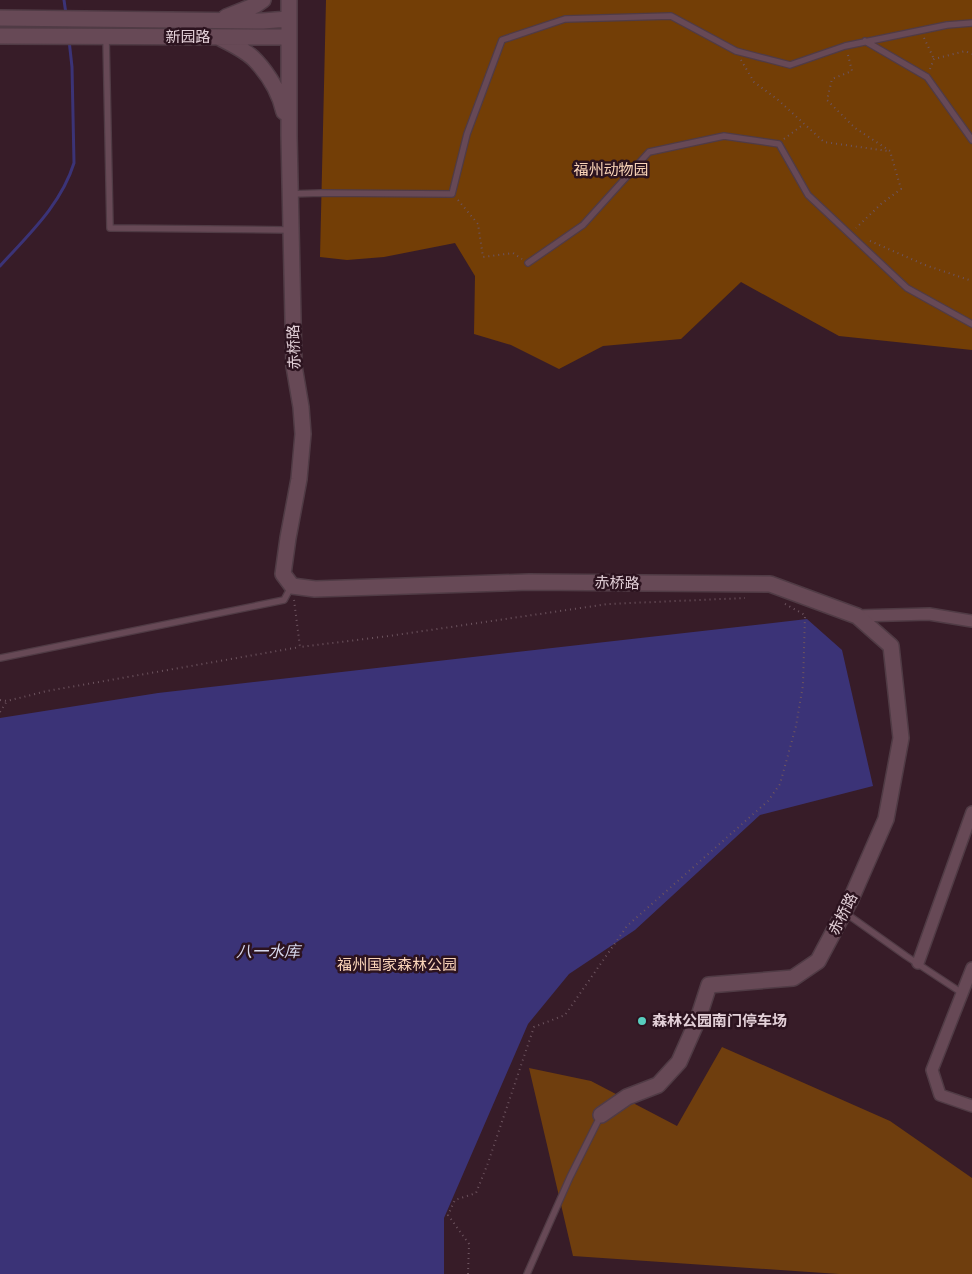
<svg xmlns="http://www.w3.org/2000/svg" width="972" height="1274" viewBox="0 0 972 1274" font-family="'Nunito Sans','Noto Sans SC',sans-serif">
<style>
.green{fill:#733e06}
.forest{fill:#6f3e0e}
.water{fill:#3b3377}
.lines{fill:none;stroke-linecap:round;stroke-linejoin:round}
.stream{stroke:#3b3377;stroke-width:3}
.lane-casing{stroke:#503b45;stroke-width:8}
.street-casing{stroke:#503b45;stroke-width:14}
.secondary-casing{stroke:#503b45;stroke-width:18}
.path{stroke:#6d545f;stroke-width:2;stroke-dasharray:1 4;stroke-linecap:butt}
.lane{stroke:#674956;stroke-width:5.5}
.street{stroke:#674956;stroke-width:11}
.secondary{stroke:#674956;stroke-width:15}
.poi-dot{fill:#58cebf;stroke:#2c131f;stroke-width:2}
.labels{text-anchor:middle;stroke-width:5;stroke-linejoin:round;paint-order:stroke}
.street-label{font-size:15px;fill:#e3d0d8;stroke:#2c131f}
.park-label{font-size:15px;fill:#fbd5b9;stroke:#2c131f}
.poi-label{font-size:15px;font-weight:bold;fill:#e3d0d8;stroke:#2c131f;text-anchor:start}
.water-label{font-size:16px;font-style:italic;fill:#d7d8ed;stroke:#2c131f}
</style>
<rect width="100%" height="100%" fill="#371c28"/>
<path class="green" d="M326 0H972V350L839 336 741 282 681 339 603 346 559 369 511 345 474 334 475 276 455 243 384 257 347 260 320 257Z"/>
<path class="forest" d="M722 1047 890 1121 972 1178V1274H839L573 1256 529 1068 591 1081 677 1126Z"/>
<path class="water" d="M807 619 842 650 873 786 760 815 635 930 569 974 528 1024 444 1218V1274H0V718L158 693Z"/>
<g class="lines">
<path class="stream" d="M64 0 66 14
M0 266C28 235 61 205 74 163L72 67 69 40"/>
<defs>
<path id="lane" d="M106 37 110 228 290 230
M865 41 927 77 972 140
M291 194 321 193 452 194 467 134 502 40 565 19 671 16 736 51 790 65 845 46 947 25 972 23
M528 263 583 225 649 152 724 136 779 144 808 195 907 288 972 324
M0 658 284 600 291 587
M844 912 906 956 962 993
M527 1274 570 1177 601 1115"/>
<path id="street" d="M857 616 929 614 972 621
M918 963 972 812
M972 968 932 1070 940 1095 972 1106"/>
<path id="secondary" d="M289 0V136L294 366 301 407 303 434 299 479 288 538 283 574 292 586 315 589 529 582 770 584 857 616 891 646 901 738 886 819 851 899 818 961 793 978 709 985 698 1019 679 1062 658 1085 627 1097 601 1115
M226 17 256 5 263 0
M0 18 263 21 288 19
M0 36 289 37
M220 38C232 44 247 51 256 61 269 75 280 94 284 112"/>
</defs>
<use href="#lane" class="lane-casing"/>
<use href="#street" class="street-casing"/>
<use href="#secondary" class="secondary-casing"/>
<path class="path" d="M924 38 934 59
M848 55 852 71 832 79 827 100 855 128 890 151 901 189 881 204 856 228
M741 60 754 82 777 99 824 142 888 151
M930 69 934 59 965 51 972 54
M784 139 804 124
M458 200 478 224 483 257 513 253 522 259
M870 241 925 265 972 281
M294 600 300 647 389 636 608 604 745 598
M0 700 7 701 47 691 300 647
M0 712 7 701
M468 1274 469 1244 448 1215 455 1200 476 1193 488 1163 534 1027 565 1015 627 926 768 801 780 784 796 726 803 685 805 615 785 604"/>
<use href="#lane" class="lane"/>
<use href="#street" class="street"/>
<use href="#secondary" class="secondary"/>
</g>
<circle class="poi-dot" cx="642" cy="1021" r="5"/>
<g class="labels">
<g class="street-label">
<text x="188" y="42">新园路</text>
<text transform="translate(294 347) rotate(-92)" y="5">赤桥路</text>
<text transform="translate(617 583) rotate(1)" y="5">赤桥路</text>
<text transform="translate(843 914) rotate(-63)" y="5">赤桥路</text>
</g>
<g class="park-label">
<text x="611" y="175">福州动物园</text>
<text x="397" y="970">福州国家森林公园</text>
</g>
<g class="poi-label">
<text x="652" y="1026">森林公园南门停车场</text>
</g>
<g class="water-label">
<text x="268" y="957">八一水库</text>
</g>
</g>
</svg>
